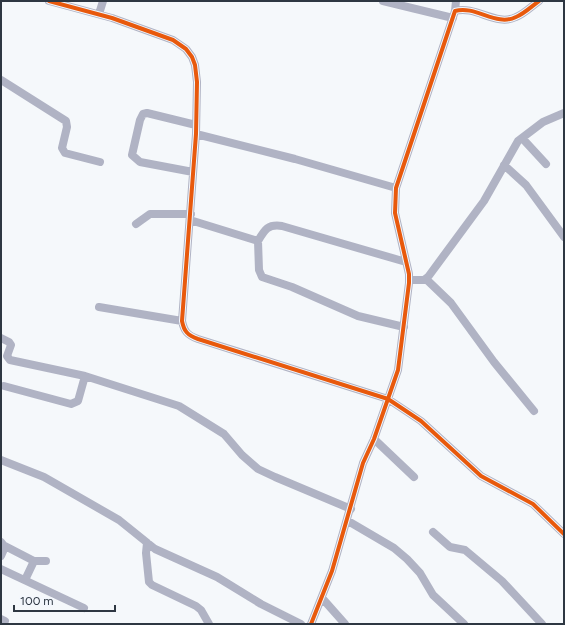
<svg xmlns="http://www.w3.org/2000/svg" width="565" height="625" viewBox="0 0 565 625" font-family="Figtree,sans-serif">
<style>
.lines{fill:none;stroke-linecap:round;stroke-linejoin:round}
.minor{stroke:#b0b3c4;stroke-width:8}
.cycleway-casing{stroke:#f3f7fd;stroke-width:6}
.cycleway{stroke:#e8590c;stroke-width:4}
</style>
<rect width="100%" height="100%" fill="#f5f8fb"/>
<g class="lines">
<path class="minor" d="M49 1 112 18 173 40 186 49 192 57 195 65 197 82 196 134 182 321C184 331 187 335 198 339L388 399 421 421 481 476 533 504 564 534
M383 1 453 18
M455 11 456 1
M99 14 103 1
M1 80 66 121 67 127 62 148 65 153 100 162
M196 134 295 159 396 188
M522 138 546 164
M504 165 526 185 564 237
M193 172 140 162 132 155 140 120 143 114 147 113 196 125
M190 220 258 241C265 229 268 224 282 226L406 262
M136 224 150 214H191
M258 241 259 270 262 277 292 287 358 316 404 327
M426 279 451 303 494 362 534 411
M409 280H424L428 277 484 201 518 141 543 122 564 113
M99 307 182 321
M1 338 9 342 11 345 7 356 10 360 85 376 179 406 224 434 242 455 258 469 275 477 351 509
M4 386 71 404 78 401 85 376
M374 439 414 477
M1 460 44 477 119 520 155 549 217 577 261 604 301 624
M348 521 394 548 407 559 420 573 433 595 464 624
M433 532 450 547 465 550 502 581 542 624
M1 542 5 547 1 556
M147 543 146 553 149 582 152 585 196 606 201 610 209 624
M5 546 34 561H46
M1 569 84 608
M25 580 34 561
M322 598 345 624
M1 619 5 621
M311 624 332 571 363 463 374 439 398 370 409 283V274L395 213 396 188 455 11C476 5 496 27 516 17 524 14 532 6 539 1"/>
<defs>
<path id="cycleway" d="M49 1 112 18 173 40 186 49 192 57 195 65 197 82 196 134 182 321C184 331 187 335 198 339L388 399 421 421 481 476 533 504 564 534
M311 624 332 571 363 463 374 439 398 370 409 283V274L395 213 396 188 455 11C476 5 496 27 516 17 524 14 532 6 539 1"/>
</defs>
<use href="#cycleway" class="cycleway-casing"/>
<use href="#cycleway" class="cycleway"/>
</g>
<rect width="565" height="625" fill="none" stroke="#2e3742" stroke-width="4"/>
<path d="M14 605v6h101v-6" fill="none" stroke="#2e3742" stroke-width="2"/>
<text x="20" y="605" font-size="12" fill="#2e3742" stroke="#f3f7fd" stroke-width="3" paint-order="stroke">100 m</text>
</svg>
